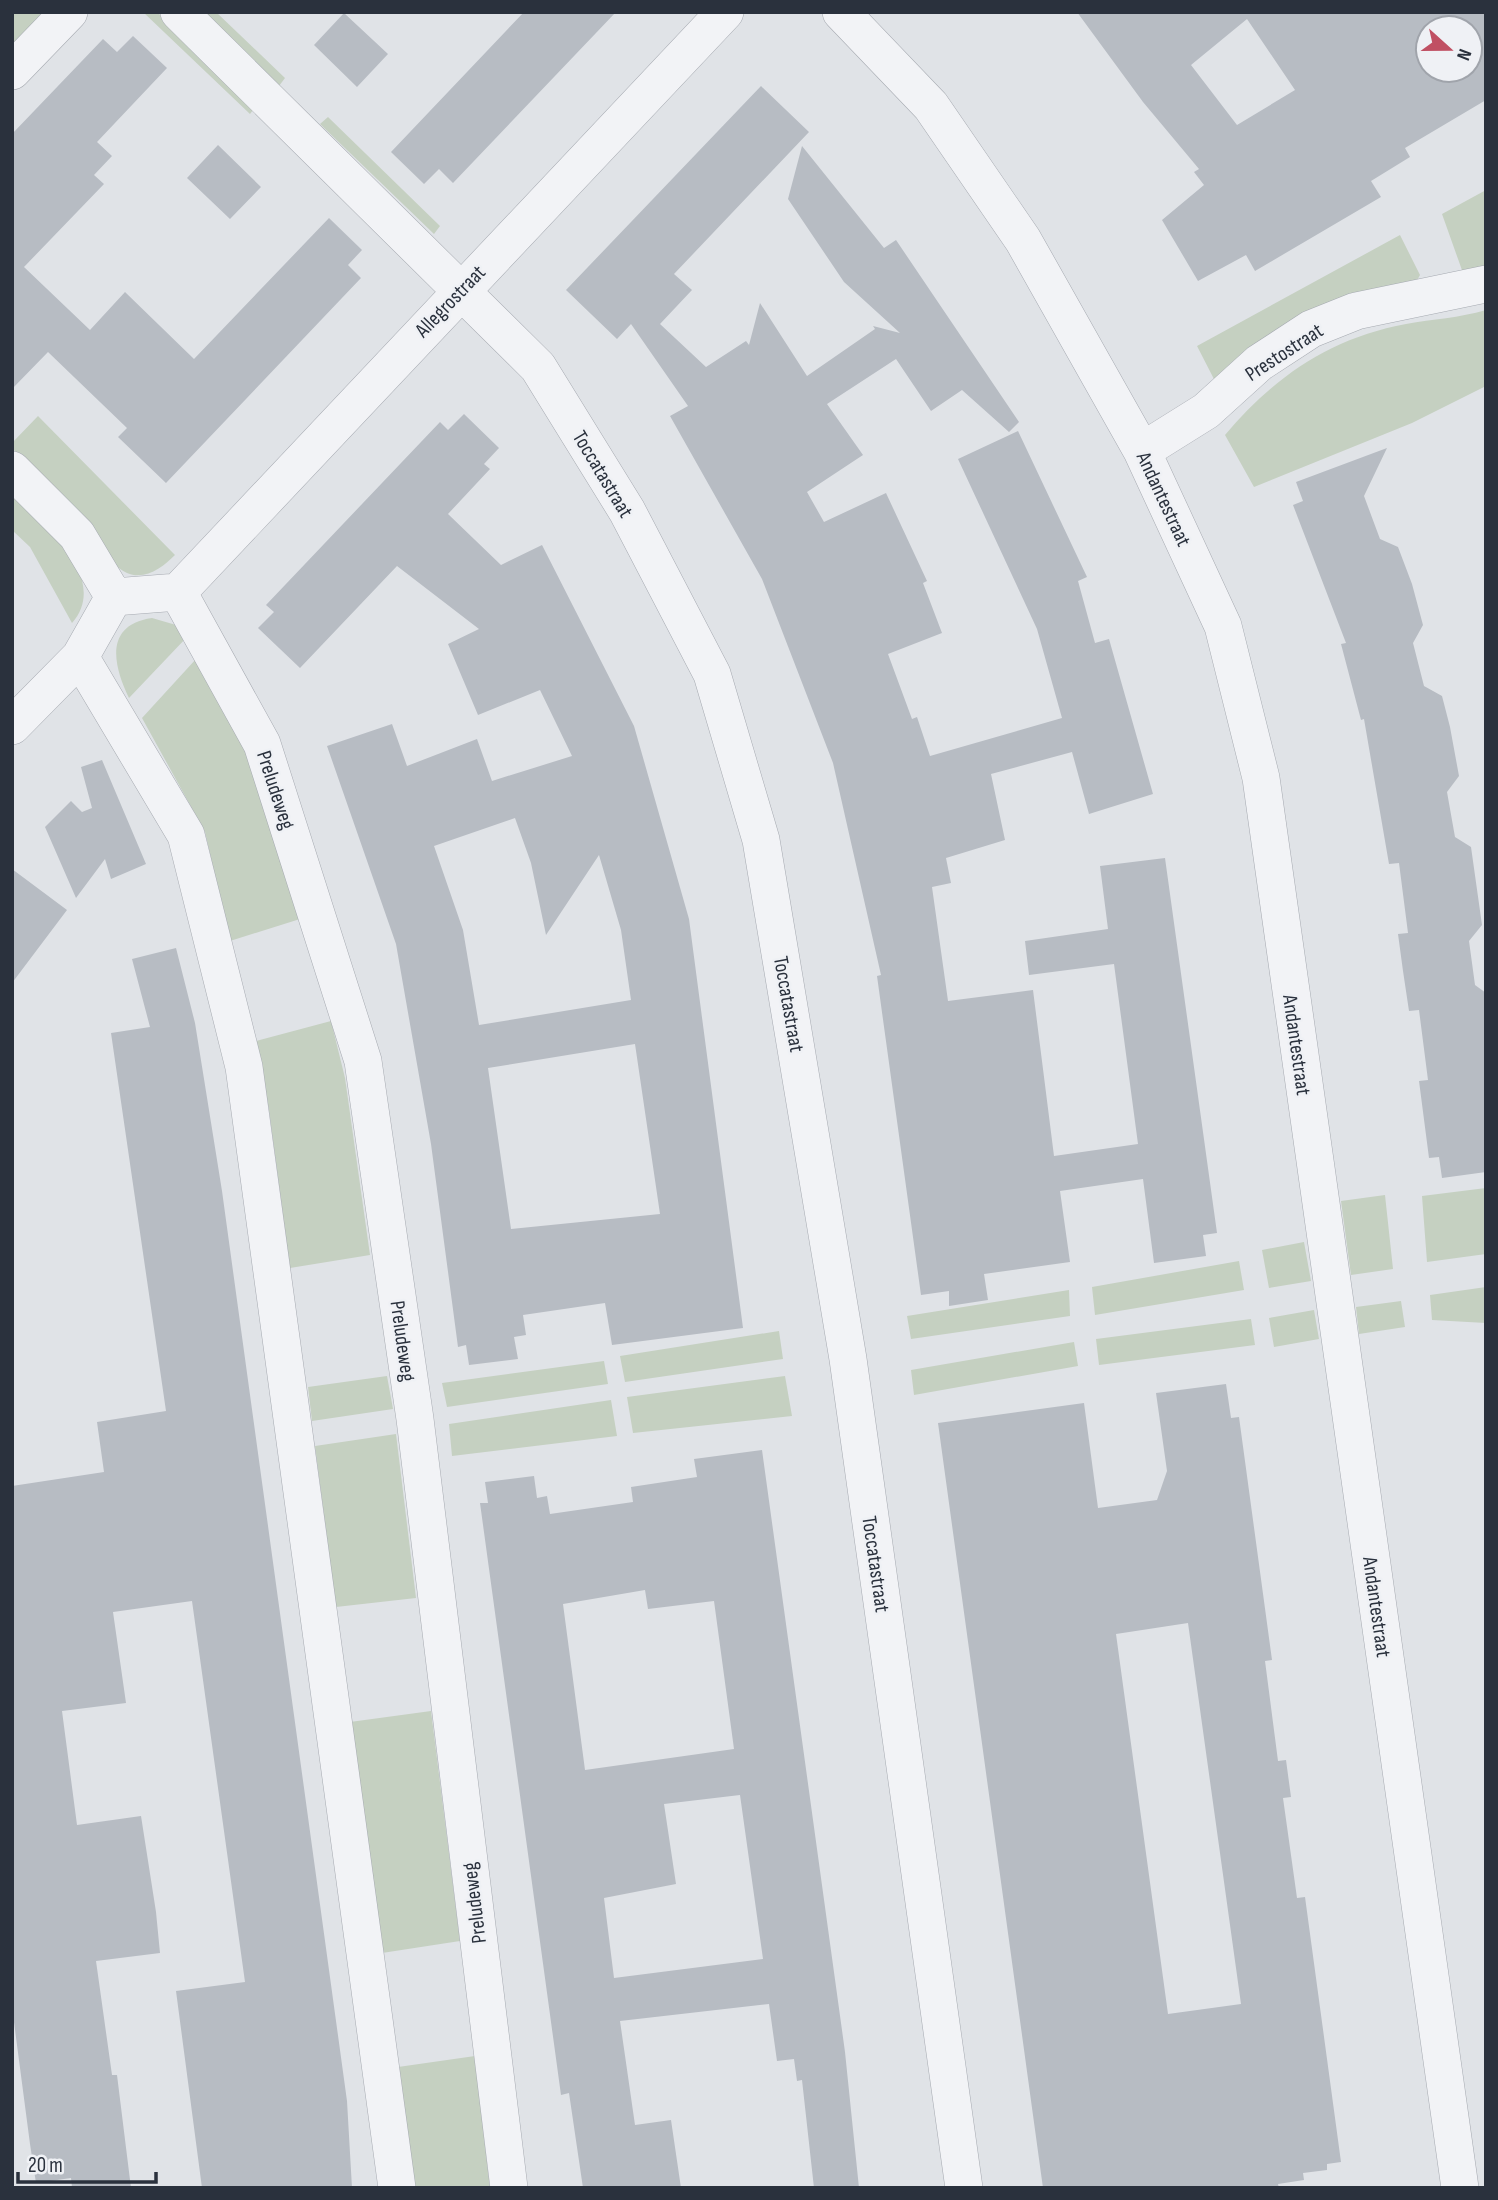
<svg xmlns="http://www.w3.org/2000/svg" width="1498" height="2200" viewBox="0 0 1498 2200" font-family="'Sofia Sans Condensed',sans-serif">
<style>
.green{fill:#c5d0c1}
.building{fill:#b7bcc3;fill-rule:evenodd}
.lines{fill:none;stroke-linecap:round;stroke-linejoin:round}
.minor-casing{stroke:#a6aab1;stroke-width:38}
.minor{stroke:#f2f3f6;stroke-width:37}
.labels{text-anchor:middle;stroke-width:5;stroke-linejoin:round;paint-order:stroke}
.street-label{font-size:21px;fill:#2a313d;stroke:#eff1f5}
</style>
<rect width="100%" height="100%" fill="#e0e3e7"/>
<path class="green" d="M12 12H51L12 46Z
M143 12H157L256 106 250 114Z
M202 12H216L285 78 279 86Z
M328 117 440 226 434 234 320 124Z
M1486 190V268L1463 273 1442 214Z
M1400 235 1420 275 1415 284 1216 383 1197 346Z
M1486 310V386L1412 423 1254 487 1225 435C1274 377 1330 338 1406 324 1433 319 1459 318 1486 310Z
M38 416 175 555C163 567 145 581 127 573 109 565 100 541 88 527 65 499 37 474 12 448V443Z
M12 489C43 519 111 579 72 623L30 547 12 530Z
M152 618 176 625 187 637 129 698C113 665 104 625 152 618Z
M196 659 246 748 300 919 230 941 205 832 142 718Z
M331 1021 345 1078 370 1255 290 1268 269 1110 256 1041Z
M1486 1188V1254L1427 1262 1422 1196Z
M1385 1195 1393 1269 1351 1275 1341 1201Z
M1304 1242 1311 1281 1269 1288 1262 1250Z
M1239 1261 1244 1290 1095 1315 1092 1287Z
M1486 1287V1323L1432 1320 1430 1295Z
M1069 1290 1070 1316 911 1339 907 1316Z
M1401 1301 1405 1327 1359 1334 1356 1307Z
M1314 1310 1319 1339 1274 1347 1269 1318Z
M1251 1319 1255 1345 1099 1365 1096 1339Z
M779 1331 783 1359 625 1382 620 1356Z
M1074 1342 1078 1366 914 1395 911 1370Z
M604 1361 608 1384 447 1407 442 1383Z
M387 1376 393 1409 312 1421 308 1387Z
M785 1376 792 1416 633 1433 627 1397Z
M611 1400 617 1436 452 1456 449 1424Z
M396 1434 416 1598 336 1607 315 1446Z
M431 1711 460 1941 382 1953 350 1722Z
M475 2056 490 2188H415L398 2067Z"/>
<path class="building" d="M524 12H616L453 183 439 169 424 184 391 152Z
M1077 12H1486V100L1405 148 1410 157 1371 181 1381 197 1255 271 1246 255 1198 281 1162 220 1204 185 1194 172 1199 169 1143 102ZM1247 19 1295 90 1237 125 1191 65ZM1428 28H1470V70H1428Z
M344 13 388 54 357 87 314 45Z
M133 36 167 68 97 142 112 156 94 175 104 184 24 267 90 330 125 292 194 359 329 218 362 250 348 265 361 278 166 483 118 437 127 428 48 352 12 389V134L103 39 117 52Z
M761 86 809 132 674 274 692 290 660 324 706 367 746 341 749 345 760 303 807 376 875 329 873 326 900 333 844 282 788 199 802 146 884 248 896 240 1019 422 1009 432 962 390 931 411 896 359 827 404 863 455 807 492 824 522 886 493 927 581 923 583 942 633 888 654 912 719 917 717 930 756 1062 718 1037 629 958 459 1018 431 1087 577 1078 581 1095 643 1109 639 1153 794 1089 814 1072 752 991 774 1005 840 946 858 951 883 932 887 948 1001 1033 990 1054 1156 1138 1144 1114 964 1029 975 1025 941 1108 929 1100 866 1165 858 1217 1233 1203 1235 1206 1256 1154 1263 1143 1179 1060 1191 1070 1262 984 1274 988 1300 949 1306V1291L921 1295 877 976 881 975 833 763 762 579 670 416 688 406 631 324 617 339 566 290Z
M218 145 261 187 230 219 187 178Z
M464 414 499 448 484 464 490 469 448 514 501 565 542 545 634 726 689 919 743 1328 612 1345 605 1303 523 1315 526 1335 514 1337 518 1359 469 1365 466 1345 458 1347 431 1144 396 944 327 746 392 724 407 766 477 739 492 781 572 756 540 690 478 715 448 644 479 629 397 566 300 668 258 628 274 612 266 605 440 422 448 430ZM515 818 531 863 546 935 599 855 621 930 631 1000 479 1025 463 930 434 846ZM635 1044 660 1214 511 1229 488 1068Z
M1387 448 1364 496 1380 539 1398 547 1412 584 1423 625 1413 643 1424 686 1442 696 1450 727 1459 776 1447 792 1455 837 1471 847 1482 925 1469 941 1475 985 1486 993V1172L1442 1178 1439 1157 1429 1158 1419 1081 1428 1080 1419 1010 1409 1011 1403 971 1398 934 1408 933 1399 863 1389 864 1364 719 1361 720 1341 644 1346 643 1293 505 1303 501 1296 482Z
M102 760 146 864 111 879 105 859 76 898 45 827 71 801 82 812 92 808 81 767Z
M12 869 67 910 12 983Z
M176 948 195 1023 222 1191 347 2101 352 2188H202L176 1991 245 1982 192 1601 113 1612 126 1703 62 1711 77 1825 141 1816 156 1912 160 1953 96 1961 112 2075H117L131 2188H72L71 2178 36 2183 30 2144 12 2007V1486L104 1472 97 1422 166 1411 111 1033 150 1027 132 959Z
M1226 1384 1231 1418 1239 1417 1272 1660 1265 1661 1278 1761 1286 1760 1291 1797 1283 1798 1297 1898 1305 1897 1341 2162 1327 2164V2170L1303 2173 1304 2180 1278 2184 1279 2188H1043L938 1423 1084 1403 1098 1508 1157 1500 1167 1471 1156 1393ZM1188 1623 1241 2004 1168 2014 1116 1634Z
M762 1450 845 2052 859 2188H814L802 2080 797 2081 794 2059 777 2061 769 2004 620 2021 635 2125 671 2120 681 2188H583L569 2093 561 2095 480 1503H488L485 1482 534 1476 537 1498 547 1496 550 1514 633 1502 631 1487 697 1477 694 1459ZM645 1590 648 1609 714 1601 734 1749 585 1770 563 1604ZM740 1795 763 1959 614 1978 604 1898 676 1884 664 1804Z"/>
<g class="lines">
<defs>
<path id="minor" d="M179 12 538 367 627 511 712 674 761 840 848 1359 964 2188
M841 12 931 106 1023 240 1142 451 1223 626 1261 778 1460 2188
M12 71 69 12
M1142 451 1206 411 1259 363 1311 329 1356 311 1486 284
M12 470 77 535 114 597
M178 592 262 744 363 1061 415 1419 509 2188
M178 592 725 12
M80 657 186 835 244 1067 397 2188
M12 726 80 657 114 597 178 592"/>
</defs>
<use href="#minor" class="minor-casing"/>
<use href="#minor" class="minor"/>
</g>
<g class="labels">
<g class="street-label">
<text transform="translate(450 301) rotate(-46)" y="7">Allegrostraat</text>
<text transform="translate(1284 352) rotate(-33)" y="7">Prestostraat</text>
<text transform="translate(603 474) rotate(59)" y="7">Toccatastraat</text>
<text transform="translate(1164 499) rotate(65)" y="7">Andantestraat</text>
<text transform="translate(276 790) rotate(72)" y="7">Preludeweg</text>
<text transform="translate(789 1004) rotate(80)" y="7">Toccatastraat</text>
<text transform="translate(1297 1045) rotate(82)" y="7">Andantestraat</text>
<text transform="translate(403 1341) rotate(82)" y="7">Preludeweg</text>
<text transform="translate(876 1564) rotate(82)" y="7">Toccatastraat</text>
<text transform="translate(1377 1607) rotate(82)" y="7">Andantestraat</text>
<text transform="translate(474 1903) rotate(-97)" y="7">Preludeweg</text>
</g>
</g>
<rect width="1498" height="2200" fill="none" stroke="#2a313d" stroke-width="28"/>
<g transform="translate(1449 49) rotate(111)"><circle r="33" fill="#eff1f5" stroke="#a0a4ab" stroke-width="2"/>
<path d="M0-5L12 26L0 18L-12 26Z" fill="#c05063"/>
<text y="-10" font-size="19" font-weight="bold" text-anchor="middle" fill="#2a313d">N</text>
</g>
<path d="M18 2172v10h138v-10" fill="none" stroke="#2a313d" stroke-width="3.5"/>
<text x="28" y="2172" font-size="21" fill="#2a313d" stroke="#eff1f5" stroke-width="5" paint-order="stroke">20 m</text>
</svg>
